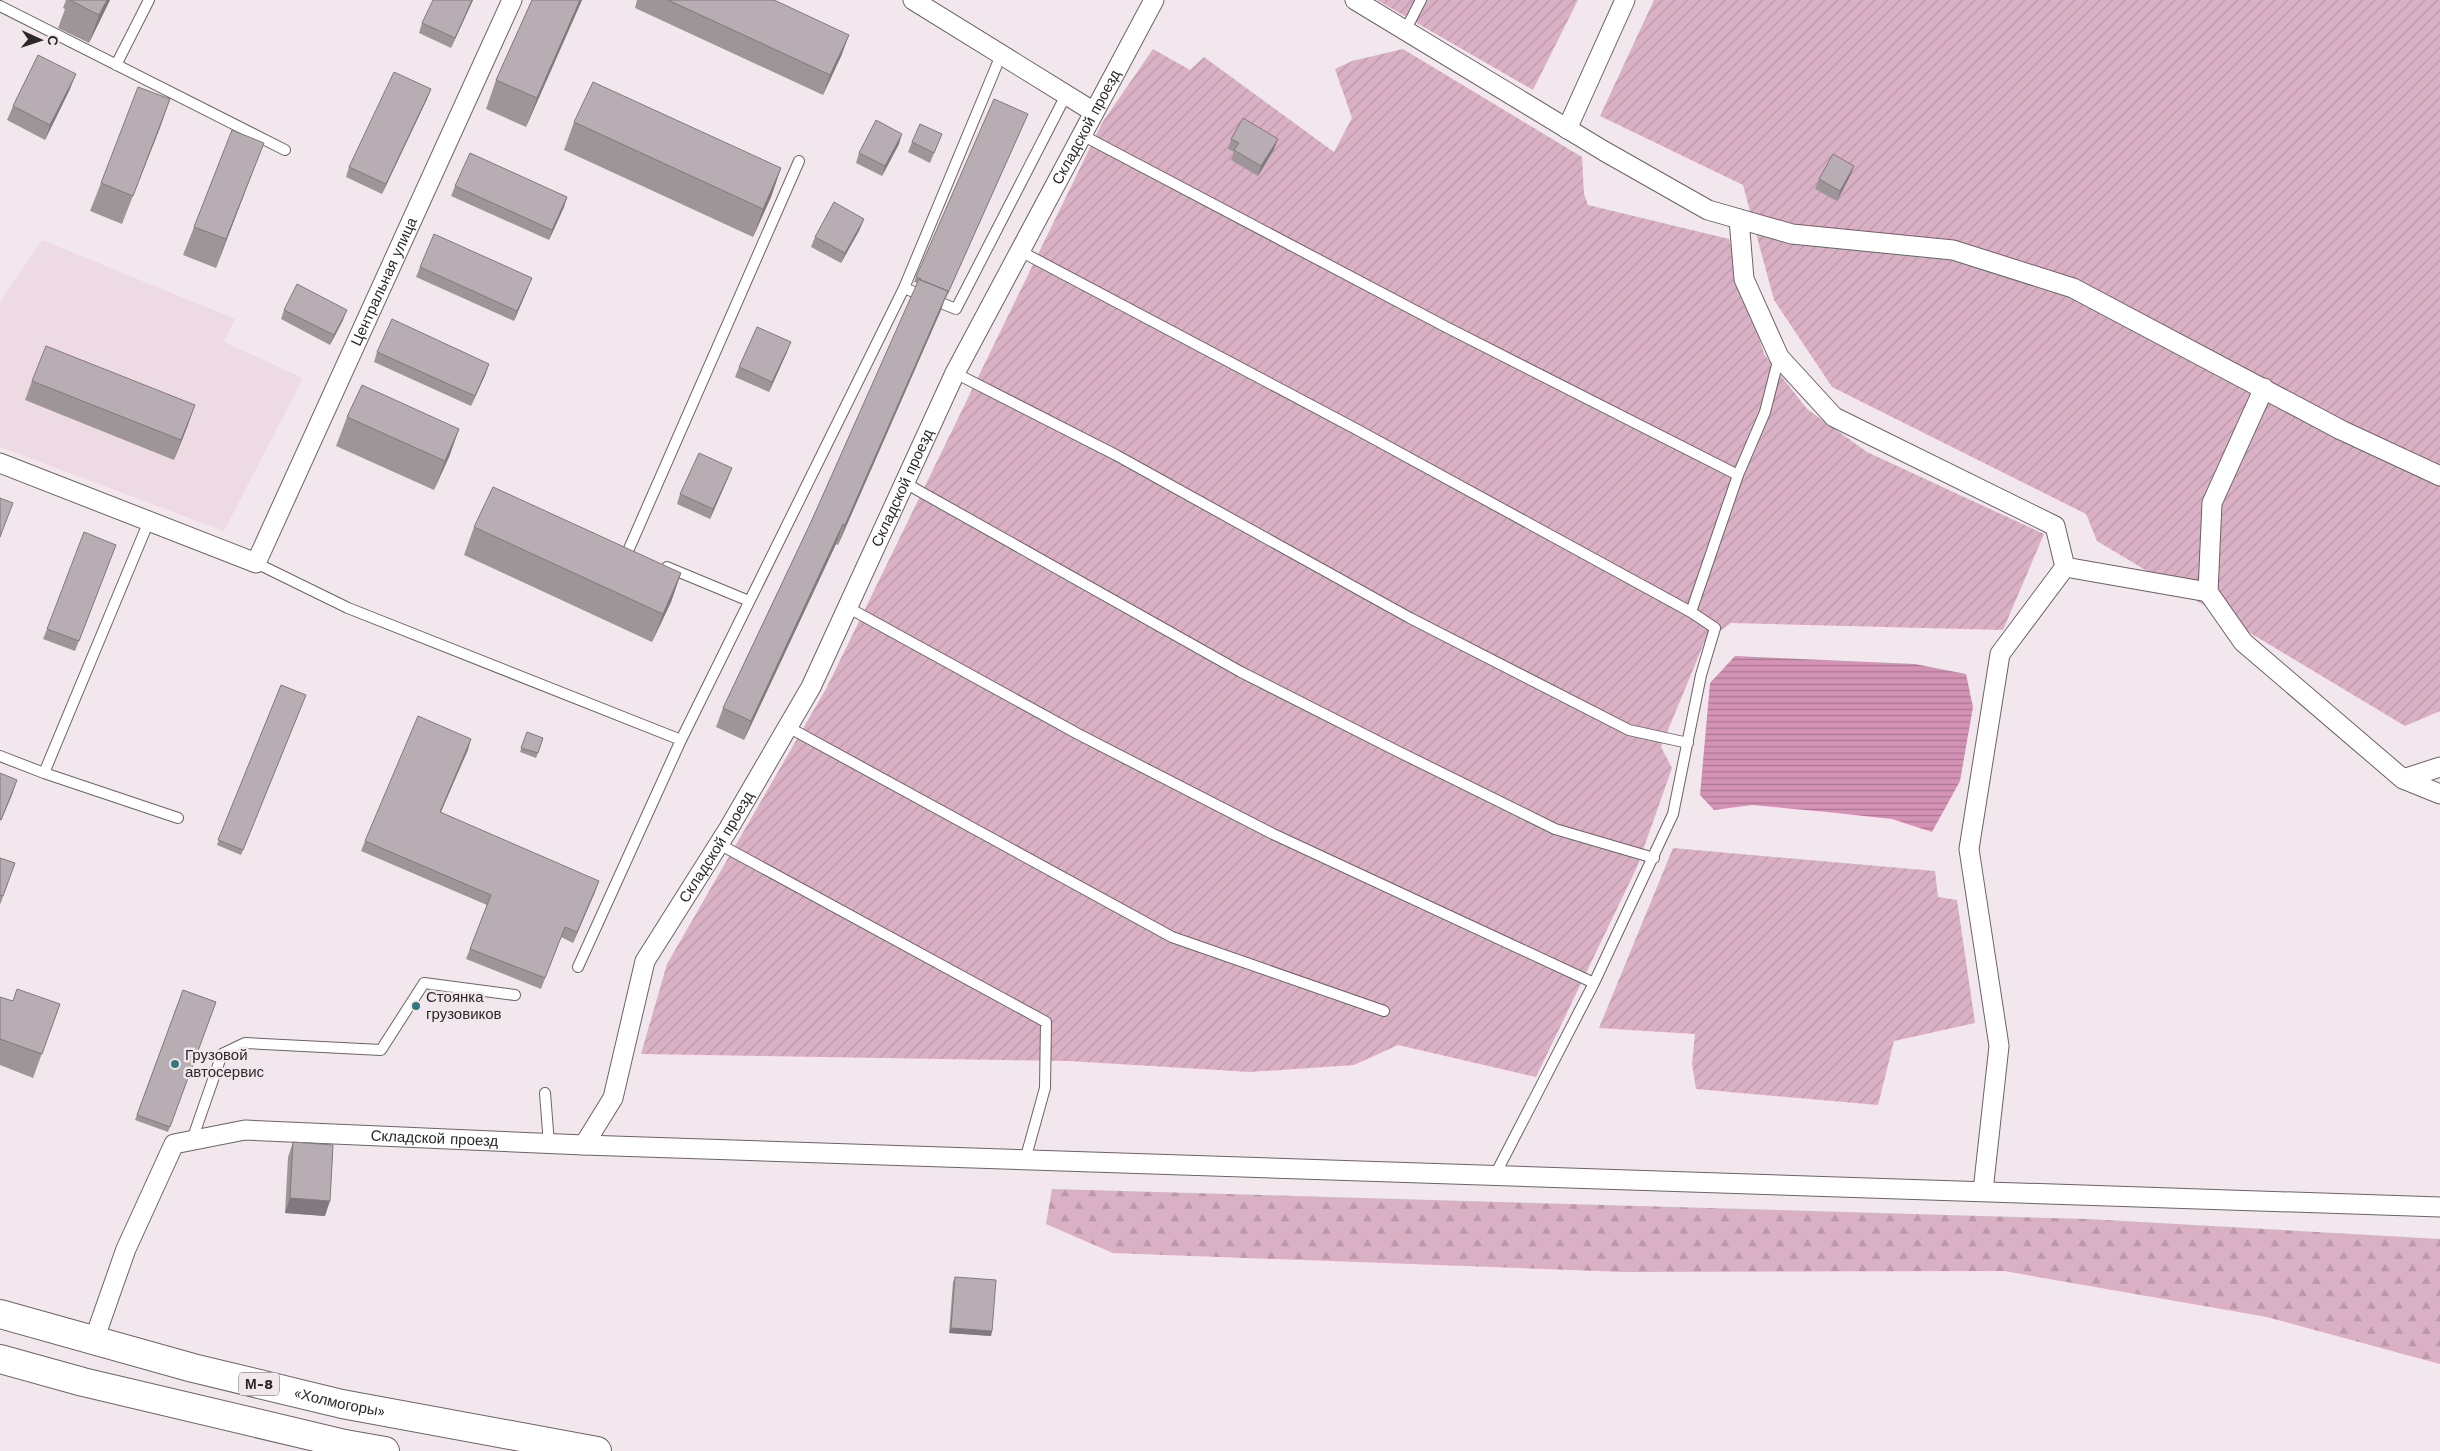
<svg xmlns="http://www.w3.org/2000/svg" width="2440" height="1451" viewBox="0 0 2440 1451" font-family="'Work Sans',sans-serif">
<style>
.built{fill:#eddae3}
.forest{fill:url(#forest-firs)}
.garden{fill:url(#garden-furrows)}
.water{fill:url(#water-rules)}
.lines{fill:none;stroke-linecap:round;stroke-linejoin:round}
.service-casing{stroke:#6c6267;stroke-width:12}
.minor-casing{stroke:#6c6267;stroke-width:21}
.trunk-casing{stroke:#6c6267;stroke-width:30}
.service{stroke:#fff;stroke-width:10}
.minor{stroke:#fff;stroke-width:19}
.trunk{stroke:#fff;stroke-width:28}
.wall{fill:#9e9599}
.shaded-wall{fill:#81797d}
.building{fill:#b8adb2;stroke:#81797d}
.poi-dot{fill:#307a7b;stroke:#f2e7ed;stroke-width:2}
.labels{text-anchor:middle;stroke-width:5;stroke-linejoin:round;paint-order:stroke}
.shield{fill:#f2e7ed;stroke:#676164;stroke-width:1}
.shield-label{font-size:14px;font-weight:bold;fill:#2c282a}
.street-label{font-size:15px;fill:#2c282a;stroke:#f2e7ed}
.poi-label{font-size:15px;fill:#2c282a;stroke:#f2e7ed;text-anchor:start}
</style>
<defs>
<pattern id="forest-firs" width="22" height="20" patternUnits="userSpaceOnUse" patternTransform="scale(1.25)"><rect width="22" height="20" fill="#dab0c5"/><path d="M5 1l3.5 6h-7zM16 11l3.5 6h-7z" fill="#bb97a9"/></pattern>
<pattern id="garden-furrows" width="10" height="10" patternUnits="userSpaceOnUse" patternTransform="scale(1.25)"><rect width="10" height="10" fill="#dab0c5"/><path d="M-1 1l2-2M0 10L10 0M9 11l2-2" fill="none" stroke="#bb97a9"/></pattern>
<pattern id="water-rules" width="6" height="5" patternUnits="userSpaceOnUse" patternTransform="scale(1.25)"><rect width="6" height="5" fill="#d492b5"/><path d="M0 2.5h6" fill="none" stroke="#ac7793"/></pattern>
</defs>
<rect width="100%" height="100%" fill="#f2e7ed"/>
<path class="built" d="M42 240 235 319 224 342 303 378 224 531 0 447V302Z"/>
<path class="forest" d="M1052 1189 2088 1219 2440 1239V1364L2267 1317 2004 1271 1625 1272 1113 1253 1046 1224Z"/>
<path class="garden" d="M1377 0H1578L1533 90Z
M1654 0H2440V711L2405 726 2097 541 2086 514 1832 387 1774 300 1743 185 1600 116Z
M1153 49 1190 70 1204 57 1334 152 1352 118 1335 69 1352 61 1403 49 1582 157 1584 194 1588 205 1729 239 1764 354 1807 409 1867 452 2044 534 2003 630 1731 623 1704 643 1661 747 1672 768 1637 867 1536 1077 1398 1045 1354 1065 1250 1072 1069 1061 641 1054 667 964 827 687 1102 123Z
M1673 848 1935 871 1938 897 1957 900 1975 1023 1894 1041 1878 1105 1696 1089 1692 1064 1695 1034 1599 1028Z"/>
<path class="water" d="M1735 656 1915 664 1966 674 1973 707 1960 781 1932 832 1892 819 1827 812 1752 805 1714 810 1700 795 1710 683Z"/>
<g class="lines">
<defs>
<path id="service" d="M0 6 285 150
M1405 31 1421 0
M116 65 149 0
M1082 135 1448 328 1738 475
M1020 251 1356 429 1691 612
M904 288 1001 55
M955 373 1116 455 1410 618 1629 730 1688 743
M905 483 1241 672 1397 751 1555 829 1654 858
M628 551 799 161
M256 563 348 608 681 740 904 288 956 309 1066 95
M667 567 749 601
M847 607 1078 734 1273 834 1594 983
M788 727 1172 937 1384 1011
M0 756 44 773 149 521
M44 773 178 818
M719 844 1046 1022 1045 1088 1025 1160
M578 967 681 740
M545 1093 549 1144
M192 1140 222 1054 245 1043 381 1050 424 983 515 995
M1495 1175 1594 983 1673 814 1701 675 1715 628 1691 612 1738 475 1765 412 1779 357"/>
<g id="minor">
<path d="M913 0 1094 112"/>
<path d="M1355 0 1604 151 1708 210 1792 234 1953 250 2073 288 2341 430 2440 476"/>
<path d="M1567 129 1625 0"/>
<path d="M1739 219 1744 279 1779 357 1834 417 2055 526 2065 567 2000 654 1969 849 1999 1046 1983 1191"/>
<path d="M2264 388 2212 503 2208 592 2243 642 2403 779 2440 767"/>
<path id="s1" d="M0 463 256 563 512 0"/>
<path d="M2065 567 2208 592"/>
<path d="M2403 779 2440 794"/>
<path d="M584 1145 2440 1207"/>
<path id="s2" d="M94 1340 126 1249 174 1144 245 1130 584 1145 613 1098 645 961 729 828 811 687 955 373 1154 0"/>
</g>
<g id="trunk">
<path id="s3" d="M0 1314 193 1368 342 1404 597 1451"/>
<path d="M0 1359 83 1382 345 1444 385 1451"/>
</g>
</defs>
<use href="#service" class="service-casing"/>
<use href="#minor" class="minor-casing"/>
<use href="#trunk" class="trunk-casing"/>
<use href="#service" class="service"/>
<use href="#minor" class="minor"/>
<use href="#trunk" class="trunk"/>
</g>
<path class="wall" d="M66 0H110L89 43 58 28 65 9 63 8Z
M473 0 451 48 419 33 422 23Z
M532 0H582L526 127 486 109 496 80Z
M637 0H774L842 54 823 95 635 8Z
M70 89 45 140 7 120 13 106Z
M431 89 427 99 382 194 346 177 349 167Z
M170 99 122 224 90 211 101 183Z
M1028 114 946 298 945 297 941 310 838 545 836 544 744 740 716 727 723 708 811 522 918 283 914 282 916 277Z
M574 122 781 168 771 197 753 237 564 150Z
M942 134 930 163 908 152 912 142Z
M1231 139 1274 149 1258 176 1231 160 1234 152 1228 149Z
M899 144 882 176 856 163 859 153Z
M1854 166 1850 176 1837 201 1815 189 1819 179Z
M253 171 216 268 183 255 194 227Z
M455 186 567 197 564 207 549 240 451 196Z
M860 229 841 263 811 247 815 237Z
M420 267 528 288 514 321 416 277Z
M284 310 343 320 330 345 281 319Z
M377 352 486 373 471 406 374 362Z
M787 352 769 392 735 377 739 367Z
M32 381 188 425 174 460 25 400Z
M347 417 459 429 449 457 434 490 336 446Z
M732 468 728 478 710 519 677 504 680 494Z
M474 527 681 573 671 602 652 642 464 555Z
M116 545 75 651 43 639 47 629Z
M281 685 306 695 241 855 217 845Z
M527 732 538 753 536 758 520 752Z
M471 739 441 812 595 892 573 943 561 937 541 989 466 959 487 905 361 851 365 841Z
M0 858 8 883 0 905Z
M183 990 216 1002 168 1132 135 1120Z
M0 997 13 1001 60 1004 33 1078 0 1065Z
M293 1142 325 1216 285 1213 288 1157Z
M955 1277 992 1331 991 1336 949 1333 953 1282Z"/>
<path class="shaded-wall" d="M107 0H110L89 43 99 15Z
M472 0H473L451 48 455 38Z
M580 0H582L526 127 537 98Z
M849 35 842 54 823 95 830 75Z
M76 74 70 89 45 140 50 125Z
M431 89 427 99 382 194 386 184Z
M170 99 160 128 122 224 133 196Z
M902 134 899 144 882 176 885 166Z
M1278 139 1274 149 1258 176 1261 166Z
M264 143 253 171 216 268 226 239Z
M1854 166 1850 176 1837 201 1840 191Z
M781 168 771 197 753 237 763 209Z
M567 197 564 207 549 240 552 230Z
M864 219 860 229 841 263 845 253Z
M532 278 528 288 514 321 517 311Z
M948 291 941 310 838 545 845 525Z
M347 310 343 320 330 345 334 335Z
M791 342 787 352 769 392 772 382Z
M489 364 486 373 471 406 475 396Z
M195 405 188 425 174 460 181 440Z
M459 429 449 457 434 490 445 461Z
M732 468 728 478 710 519 713 509Z
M843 524 836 544 744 740 751 721Z
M681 573 671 602 652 642 663 614Z
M471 739 468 750 436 823 440 812Z
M17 780 12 795 0 823 1 820Z
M599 881 595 892 573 943 577 932Z
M290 1198 330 1201 325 1216 285 1213Z
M951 1328 992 1331 991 1336 949 1333Z"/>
<path class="building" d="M70 0H107L99 15Z
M433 0H472L455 38 422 23Z
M532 0H580L537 98 496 80Z
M668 0H774L849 35 830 75Z
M38 55 76 74 50 125 13 106Z
M394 72 431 89 386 184 349 167Z
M593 82 781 168 763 209 574 122Z
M138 87 170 99 133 196 101 183Z
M994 99 1028 114 948 293 947 292 948 291 920 280 921 279 916 277Z
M1243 118 1278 139 1261 166 1234 150 1239 143 1231 139Z
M876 120 902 134 885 166 859 153Z
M920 124 942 134 934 153 912 142Z
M232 130 264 143 226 239 194 227Z
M470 153 567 197 552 230 455 186Z
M1833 154 1854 166 1840 191 1819 179Z
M834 202 864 219 845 253 815 237Z
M434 234 532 278 517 311 420 267Z
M919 279 948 291 845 525 843 524 751 721 723 708 811 522Z
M297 284 347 310 334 335 284 310Z
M392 319 489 364 475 396 377 352Z
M757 327 791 342 772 382 739 367Z
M46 346 195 405 181 440 32 381Z
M362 385 459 429 445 461 347 417Z
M699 453 732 468 713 509 680 494Z
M493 487 681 573 663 614 474 527Z
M0 498 13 503 0 537Z
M84 532 116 545 79 641 47 629Z
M281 685 306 695 243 850 218 840Z
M418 716 471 739 440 812 599 881 577 932 565 927 545 978 470 949 491 895 365 841Z
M527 732 543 738 538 753 521 748Z
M0 773 17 780 1 820 0 819Z
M0 858 15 863 3 896 0 895Z
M17 989 60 1004 42 1054 0 1039V997L13 1001Z
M183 990 216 1002 170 1127 137 1115Z
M293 1142 333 1145 330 1201 290 1198Z
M955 1277 996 1280 992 1331 951 1328Z"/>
<g class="poi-dot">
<circle cx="416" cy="1006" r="5"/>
<circle cx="175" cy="1064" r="5"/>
</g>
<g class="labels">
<rect class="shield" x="239" y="1372.5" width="40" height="23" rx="4"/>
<g class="shield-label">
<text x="259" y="1389">М-8</text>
</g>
<g class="street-label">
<text dy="5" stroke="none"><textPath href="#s2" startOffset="1764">Складской проезд</textPath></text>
<text dy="5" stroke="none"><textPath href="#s1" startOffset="584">Центральная улица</textPath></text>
<text dy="5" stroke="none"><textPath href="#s2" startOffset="1359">Складской проезд</textPath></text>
<text dy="5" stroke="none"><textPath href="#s2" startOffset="954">Складской проезд</textPath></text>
<text dy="5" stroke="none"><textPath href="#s2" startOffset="474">Складской проезд</textPath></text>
<text dy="5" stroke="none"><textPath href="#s3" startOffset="351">«Холмогоры»</textPath></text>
</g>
<g class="poi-label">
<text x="426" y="1002">Стоянка<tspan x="426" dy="17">грузовиков</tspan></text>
<text x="185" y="1060">Грузовой<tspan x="185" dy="17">автосервис</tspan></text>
</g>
</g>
<g transform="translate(40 40) rotate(93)" stroke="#f2e7ed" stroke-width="4" paint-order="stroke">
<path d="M0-4L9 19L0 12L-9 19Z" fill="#2c282a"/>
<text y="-8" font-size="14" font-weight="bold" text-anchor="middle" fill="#2c282a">С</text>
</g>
</svg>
